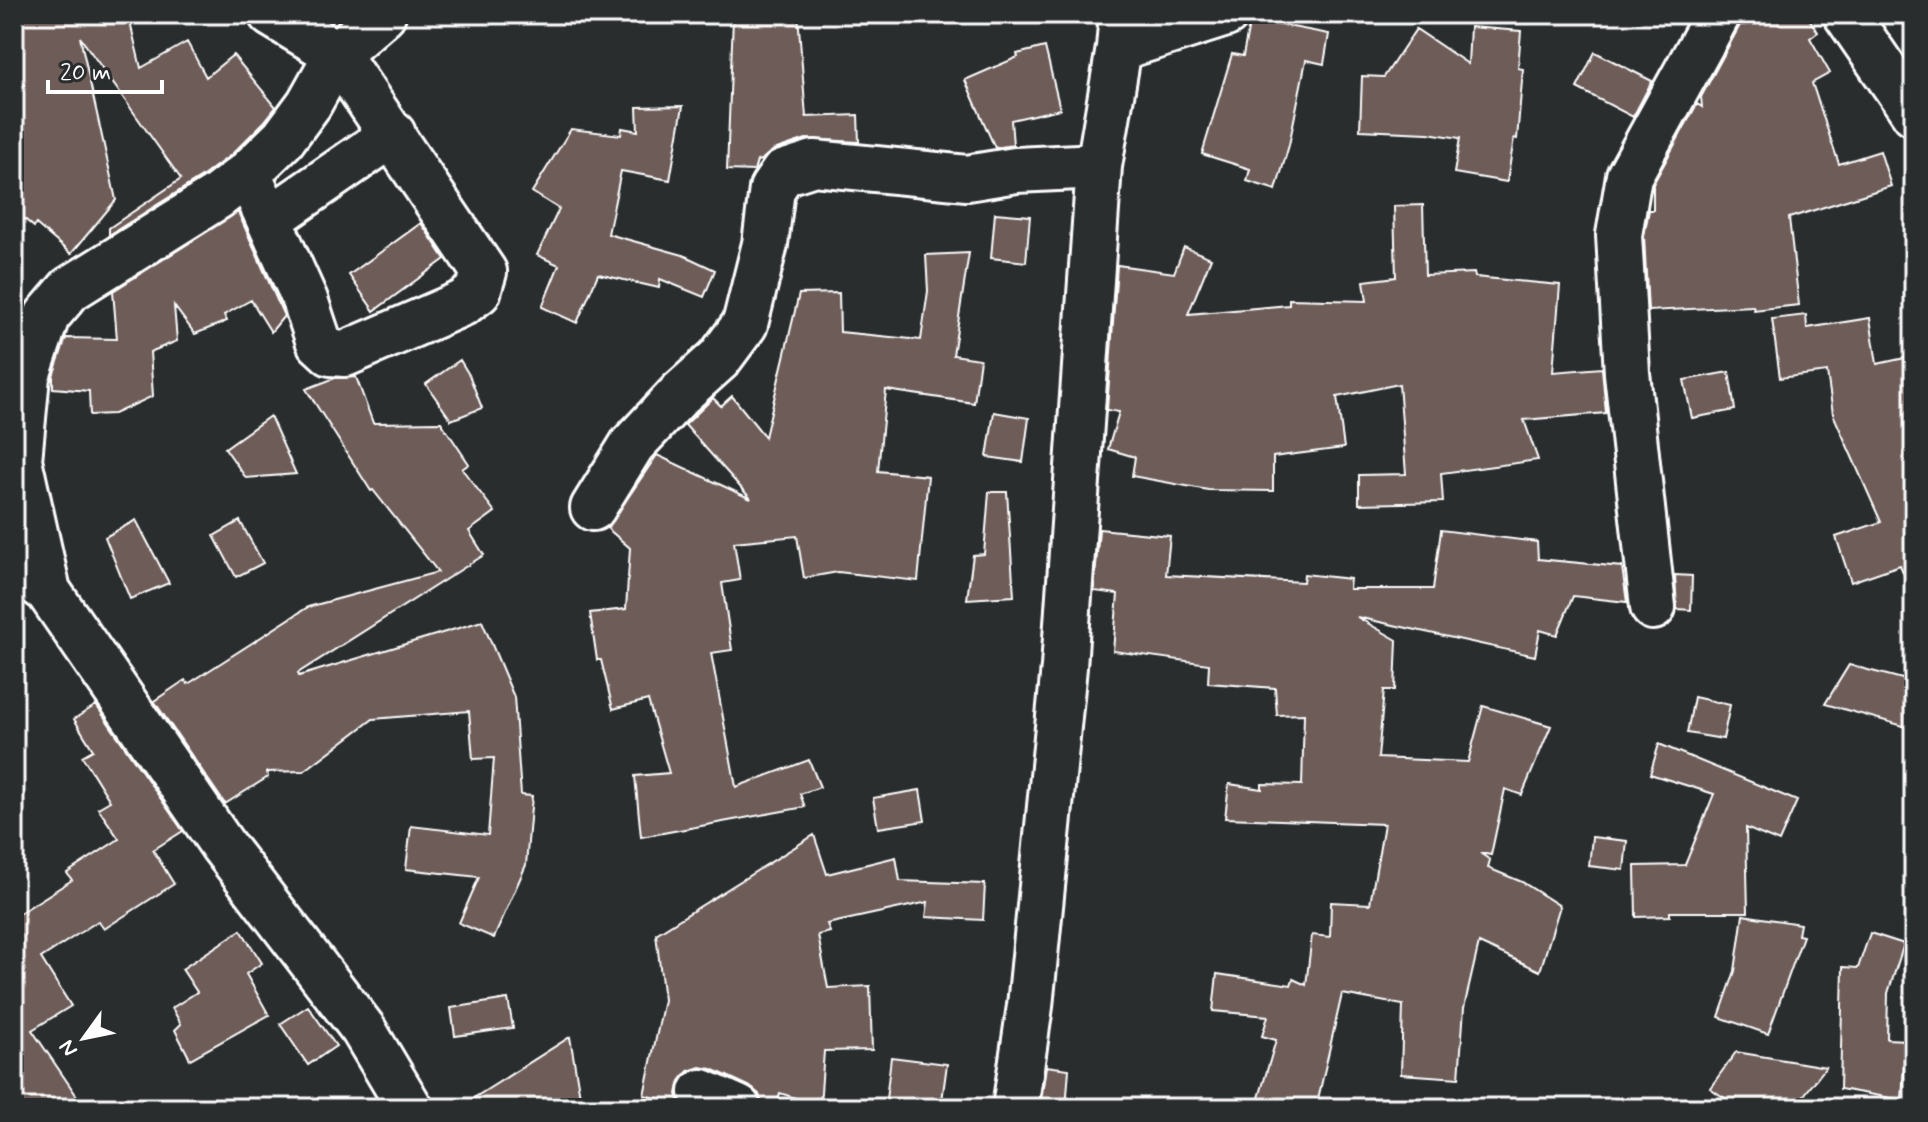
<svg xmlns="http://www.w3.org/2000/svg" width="1928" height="1122" viewBox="0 0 1928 1122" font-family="Mynerve,sans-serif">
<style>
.building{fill:#6e5c58;stroke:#fff;stroke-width:2}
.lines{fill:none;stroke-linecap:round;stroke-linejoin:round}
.street-casing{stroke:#fff;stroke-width:50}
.street{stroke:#2a2d2e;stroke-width:44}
</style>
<rect width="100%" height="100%" fill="#2a2d2e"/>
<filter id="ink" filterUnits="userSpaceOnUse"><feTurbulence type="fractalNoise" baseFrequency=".0125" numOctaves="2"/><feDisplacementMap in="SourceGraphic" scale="16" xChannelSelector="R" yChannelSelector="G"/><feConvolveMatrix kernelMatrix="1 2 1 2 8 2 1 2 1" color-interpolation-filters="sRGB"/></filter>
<g filter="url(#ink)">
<path class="building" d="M15 14H128L141 68 187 42 206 77 233 55 276 107 264 122 232 154 203 176 109 235V228L181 179 80 37 116 200 71 254 36 224 34 227 14 210Z
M757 14H798L806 117 858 115 859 142 806 139 774 150 761 160 757 161 754 171 727 170 733 18 757 16Z
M1764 14H1806L1818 32 1810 38 1830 73 1812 83 1839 164 1880 151 1891 186 1789 218 1799 305 1754 310 1753 306 1648 311 1644 236 1649 210H1653V184L1697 104 1702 107 1701 97 1740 25 1749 24Z
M1250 19 1329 34 1324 64 1306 60 1289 145 1276 190 1247 181 1250 169 1202 154 1232 54 1243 56Z
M1470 27 1521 31 1518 68 1523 69 1517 139 1514 138 1507 182 1454 173 1460 138 1428 133 1360 130 1362 76 1384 77 1416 29 1468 64Z
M1045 47 1060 109 1011 120 1013 145 995 148 965 80 1018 57 1017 54Z
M1595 52 1652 81 1633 117 1577 88Z
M683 106 670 180 621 171 608 234 683 255 715 270 704 297 660 279 659 288 598 274 577 323 542 307 559 265 537 255 559 209 532 192 571 129 621 135 622 128 638 131 637 107Z
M1423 205 1425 275 1474 273 1475 277 1560 285 1553 372 1602 368 1606 413 1524 420 1538 460 1441 473 1443 502 1359 504V475L1406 474 1399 384 1337 397 1344 448 1273 457V491L1208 490 1132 476 1135 457 1108 449 1119 412 1107 410 1117 265 1174 273 1184 247 1211 258 1188 314 1289 305V299L1367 301 1364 281 1396 277 1394 206Z
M238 212 284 316 271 332 251 300 224 315 227 321 195 334 174 306 177 341 150 352 153 396 114 414 90 415 89 391 53 388V376L66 338 117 339 113 291Z
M995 213 1030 216 1026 262 991 258Z
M421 223 445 259 374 311 349 275Z
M969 253 953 355 980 359 974 403 886 390 878 471 928 476 918 581 838 572 804 578 797 536 734 542 740 580 722 583 732 650 711 653 736 787 809 760 820 787 800 794 805 807 641 837 635 776 669 773 648 700 613 709 601 660H597L590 613 626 609 630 548 607 528 657 455 751 499 685 425 713 398 721 406 732 396 765 437 799 294 839 293 840 332 921 340 928 291 926 255Z
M1806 315 1807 328 1870 318 1877 364 1914 356V597L1900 565 1851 582 1836 537 1881 522 1833 414 1827 372 1780 378 1772 319Z
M460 360 469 375 482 408 451 420 426 384Z
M1729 372 1735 410 1692 418 1684 380Z
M356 377 373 423 441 422 469 464 462 469 495 512 469 531 484 555 298 673 299 676 482 621 514 697 521 795 532 796 526 865 494 938 459 923 479 877 406 869 411 826 488 835 494 758 473 759 469 711 373 719 304 771 267 772 268 777 225 804 154 701 185 680 188 684 308 607 438 572 373 490 371 491 306 389 335 378Z
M994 412 1029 418 1023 462 987 457Z
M270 416 296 474 246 478 225 448Z
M989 492H1007L1014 596 967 599 973 555 984 554Z
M136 520 169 583 130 599 105 537Z
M240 521 263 563 236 577 214 536Z
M1099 529 1170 536 1166 575 1303 582 1304 574 1350 579 1349 589H1433L1441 530 1537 542 1538 559 1622 567 1627 602 1573 596 1557 635 1540 630 1535 656 1357 617 1397 640 1395 690H1384L1378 758 1468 762 1483 706 1551 726 1522 795 1505 789 1491 855 1480 853 1490 860 1488 868 1522 882 1560 906 1540 971 1479 943 1464 1008 1459 1078 1401 1074 1403 1005 1342 994 1316 1108H1256L1276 1040 1262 1036 1268 1016 1213 1011 1217 974 1291 985 1293 979 1306 985 1312 935 1330 937 1331 902 1370 904 1384 824 1225 818 1229 784 1262 789V784L1302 785 1304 714 1277 715 1275 688 1208 683 1209 664 1113 651 1118 594 1094 591Z
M1675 575 1692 576 1691 610 1677 609Z
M1849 665 1914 682V729L1825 704Z
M1694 697 1730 705 1723 739 1687 733Z
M96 705 183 831 153 850 174 884 104 929 98 921 41 958 71 1006 32 1030 85 1108H14V914L15 916 72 880 67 873 119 839 98 808 110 801 82 756 93 750 74 719Z
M1659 744 1797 801 1779 842 1746 828 1748 912H1670V916L1636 917 1635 866 1685 865 1714 794 1650 774Z
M920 790 925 821 878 828 873 798Z
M814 835 827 874 896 857 900 881 985 884 983 920 926 917 928 902 827 924 830 932 818 935 828 988 870 986 872 1050 824 1051 820 1106 780 1093 776 1108H763L759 1094 749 1086 712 1069 700 1067 688 1071 680 1081 677 1094 681 1104 644 1095 664 1000 656 934Z
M1592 837 1627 841 1624 870 1589 866Z
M1743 915 1800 924 1798 935 1803 936 1768 1034 1719 1017 1735 971Z
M241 930 262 963 246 974 269 1015 190 1059 175 1030 181 1024 172 1008 197 992 182 969Z
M1870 933 1904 944 1888 993 1887 1039 1906 1040 1902 1100 1840 1089 1843 967 1858 968Z
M508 999 513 1028 455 1036 451 1008Z
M308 1006 336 1046 308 1065 280 1024Z
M570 1037 582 1108H458Z
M1736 1052 1826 1067 1794 1108H1739L1710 1088Z
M891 1057 947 1064 941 1108H885Z
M1046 1066 1069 1069 1066 1108H1040Z"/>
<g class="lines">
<defs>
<path id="street" d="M1846 14 1914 113
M1119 48 1226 14
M248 173 305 300 319 342 331 353 345 354 463 303 478 292 484 272 337 54 271 14
M270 219 393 134
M593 508 632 445 681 393 719 359 745 324 765 244 772 189 783 173 814 163 967 178 1016 170 1099 166
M26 575 48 591 223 846 363 1029 410 1108
M48 591 19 460 27 376 47 316 70 289 217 197 248 173 283 139 309 104 337 54 383 14
M1653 607 1627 373 1619 235 1629 176 1718 14
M702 1092 738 1108
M1015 1108 1030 1006 1064 667 1099 166 1119 48 1122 14"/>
</defs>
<use href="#street" class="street-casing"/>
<use href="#street" class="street"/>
</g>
</g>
<rect width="1928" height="1122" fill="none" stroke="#2a2d2e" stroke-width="48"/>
<rect x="24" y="24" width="1880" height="1074" fill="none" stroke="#fff" stroke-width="3" filter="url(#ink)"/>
<g transform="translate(84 1038) rotate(237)" stroke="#2a2d2e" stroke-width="6" paint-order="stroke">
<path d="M0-6L14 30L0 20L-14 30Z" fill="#ffffff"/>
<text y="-12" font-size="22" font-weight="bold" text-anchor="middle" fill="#ffffff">N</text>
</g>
<path d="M48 80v12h114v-12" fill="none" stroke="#ffffff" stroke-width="4"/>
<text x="60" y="80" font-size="24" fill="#ffffff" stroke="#2a2d2e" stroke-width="6" paint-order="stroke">20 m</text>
</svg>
